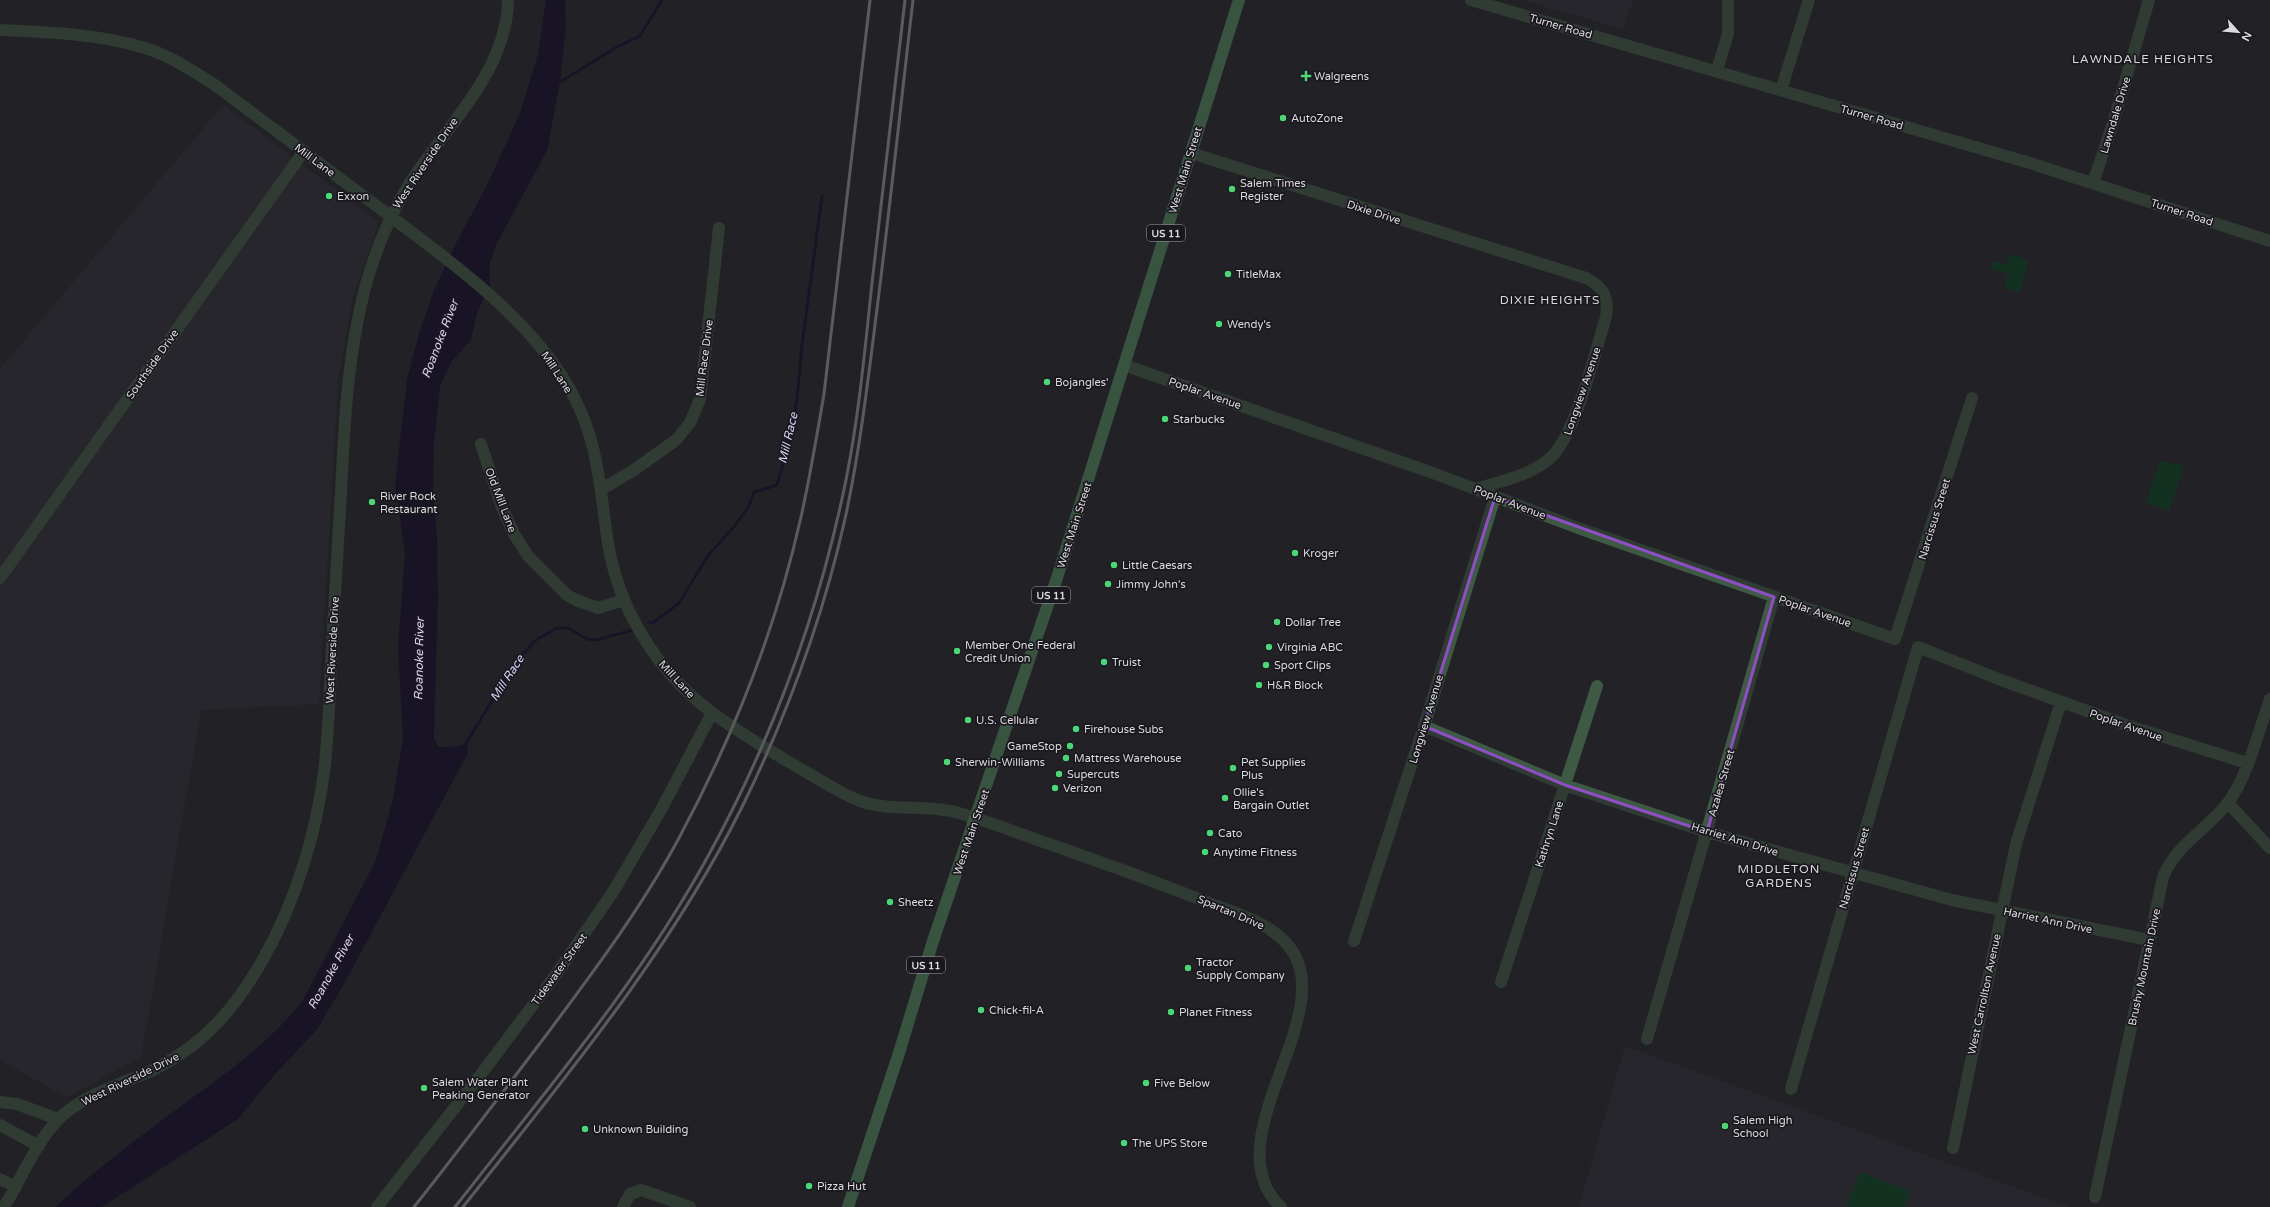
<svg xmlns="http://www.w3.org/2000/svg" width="2270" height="1207" viewBox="0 0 2270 1207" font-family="'Varela Round',sans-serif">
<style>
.built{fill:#2d2a34}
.green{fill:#00441b}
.water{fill:#0f0027}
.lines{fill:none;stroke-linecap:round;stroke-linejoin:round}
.stream{stroke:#0f0027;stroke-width:3}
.minor{stroke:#3e5944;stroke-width:12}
.major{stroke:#568f63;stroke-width:12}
.rail{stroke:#9f9ea3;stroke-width:3}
.marked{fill:none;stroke:#8e4fc5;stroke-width:3;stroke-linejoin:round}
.poi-dot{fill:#4cd677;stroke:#1a181e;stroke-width:1.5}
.labels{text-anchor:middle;stroke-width:3.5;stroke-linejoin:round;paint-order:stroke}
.shield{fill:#1a181e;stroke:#a1a0a4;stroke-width:1}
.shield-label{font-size:10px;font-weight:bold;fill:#dbdade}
.street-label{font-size:11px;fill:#dbdade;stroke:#1a181e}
.poi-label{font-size:11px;fill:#dbdade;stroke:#1a181e;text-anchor:start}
.neighbourhood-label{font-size:12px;letter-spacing:1px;fill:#dbdade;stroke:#1a181e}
.water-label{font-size:12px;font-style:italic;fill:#d9cff6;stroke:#1a181e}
</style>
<rect width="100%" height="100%" fill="#232227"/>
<path class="built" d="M1522 0H1633L1623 29Z
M223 105 379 222 353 297 338 380 319 704 201 710 141 1057 67 1097 0 1060V369Z
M1625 1046 2069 1207H1579Z"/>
<path class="green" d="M2010 254 2024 259 2028 264 2020 290 2017 292 2005 288 2008 274 1990 268 1993 261 2006 265Z
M2160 461 2184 466 2169 511 2146 503Z
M1860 1172 1911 1191 1905 1207H1846Z"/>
<path class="water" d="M546 0H565L566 26 560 82 547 151 497 243 490 263V286L477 313 471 340 451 362 440 387 434 445 433 490 437 536 438 597 434 739 438 747H449L467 744 468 753 344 984 316 1031 276 1073 238 1119 102 1207H55C94 1171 138 1138 181 1106 224 1075 270 1043 303 1000L376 860 393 799 403 739 398 648 405 553 395 484 407 379 419 333 434 290 455 245 486 187 520 113 538 54Z"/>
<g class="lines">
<path class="stream" d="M557 81 560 82 617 47 640 36 662 0
M649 623 654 622 679 603 709 554 734 527 749 506 754 492 777 485 790 440 797 399 802 345 822 196
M465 745 517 660 536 640 557 628H568L587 639 596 640 633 630"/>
<path class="minor" d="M1471 0 2030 163 2270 241
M0 30C47 32 100 34 145 48 171 56 193 71 215 85 274 129 332 173 390 216 453 263 526 316 567 384 599 438 599 484 608 543 619 610 657 671 710 711 740 734 774 753 806 772 824 782 841 794 860 801 891 812 924 804 955 812 989 821 1022 835 1055 846 1104 863 1153 881 1202 900 1231 912 1266 920 1287 944 1346 1010 1209 1140 1281 1207
M1717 70 1728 34V0
M1781 90 1809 0
M1191 153 1586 278C1604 287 1609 298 1606 317 1595 352 1575 439 1548 460 1528 476 1499 482 1475 489
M2093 183 2112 126 2149 0
M1124 365 1433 473 1578 528 1895 639 1972 398
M481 444 501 505 514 534 528 556 567 595 576 600 598 608 624 600
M602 489 634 470 676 440 690 423 700 399 719 228
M0 578 304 151
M1424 726 1565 785 1707 832 1952 900 2149 940
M2228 803 2270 848
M1354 941 1424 726 1495 497
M1501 982 1597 686
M1647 1039 1774 597
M1791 1089 1918 647 2001 680 2126 725 2247 763
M0 1102 17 1104 58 1119
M0 1125 39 1146
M1953 1148 2016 844 2061 702
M0 1179 16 1187
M2095 1197 2163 877C2176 845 2206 830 2227 804 2247 779 2259 730 2270 699
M4 1207C23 1176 37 1138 64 1114 87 1095 117 1085 144 1074 200 1049 232 1013 262 961 296 902 317 832 325 764 329 725 330 686 332 646 335 589 339 531 342 473 345 411 349 349 365 288 375 252 388 218 408 186 444 128 507 73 508 0
M377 1207 482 1073 557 973 613 892 662 808 712 713
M623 1207 630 1194 641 1190 690 1207"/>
<path class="major" d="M848 1207 899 1053 933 941 1057 578 1239 0"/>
<path class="rail" d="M414 1207C459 1150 503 1092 547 1034 594 971 642 907 679 838 733 737 776 629 801 517 810 477 817 435 824 394L870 0
M455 1207C543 1094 638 984 707 858 772 740 819 612 846 480 859 415 865 349 872 283 883 189 894 94 905 0
M463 1207C564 1079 670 953 743 805 787 715 823 617 845 519 860 450 868 380 877 309 890 206 901 103 913 0"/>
</g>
<path d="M0 0H2270V1207H0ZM1495 497 1774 597 1707 832 1565 785 1424 726Z" fill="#232227" fill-opacity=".55" fill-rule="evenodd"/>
<path class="marked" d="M1495 497 1774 597 1707 832 1565 785 1424 726Z"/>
<g class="poi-dot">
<path d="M1304 70h4v4h4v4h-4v4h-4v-4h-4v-4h4z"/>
<circle cx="1283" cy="118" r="4"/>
<circle cx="1232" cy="189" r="4"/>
<circle cx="329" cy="196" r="4"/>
<circle cx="1228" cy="274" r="4"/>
<circle cx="1219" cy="324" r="4"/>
<circle cx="1047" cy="382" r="4"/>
<circle cx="1165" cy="419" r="4"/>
<circle cx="372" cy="502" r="4"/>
<circle cx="1295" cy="553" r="4"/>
<circle cx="1114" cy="565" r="4"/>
<circle cx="1108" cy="584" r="4"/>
<circle cx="1277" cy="622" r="4"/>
<circle cx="1269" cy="647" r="4"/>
<circle cx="957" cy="651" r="4"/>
<circle cx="1104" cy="662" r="4"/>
<circle cx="1266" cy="665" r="4"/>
<circle cx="1259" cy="685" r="4"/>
<circle cx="968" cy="720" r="4"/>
<circle cx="1076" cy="729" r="4"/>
<circle cx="1070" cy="746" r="4"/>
<circle cx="1066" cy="758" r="4"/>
<circle cx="947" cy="762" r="4"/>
<circle cx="1233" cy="768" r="4"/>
<circle cx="1059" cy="774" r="4"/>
<circle cx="1055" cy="788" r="4"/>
<circle cx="1225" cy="798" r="4"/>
<circle cx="1210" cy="833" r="4"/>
<circle cx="1205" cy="852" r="4"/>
<circle cx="890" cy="902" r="4"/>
<circle cx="1188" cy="968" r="4"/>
<circle cx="981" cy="1010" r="4"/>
<circle cx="1171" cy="1012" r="4"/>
<circle cx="1146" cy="1083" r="4"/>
<circle cx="424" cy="1088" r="4"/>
<circle cx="1725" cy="1126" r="4"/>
<circle cx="585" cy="1129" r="4"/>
<circle cx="1124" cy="1143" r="4"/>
<circle cx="809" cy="1186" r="4"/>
</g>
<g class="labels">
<g class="shield">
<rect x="1147" y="225" width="38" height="16" rx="3"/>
<rect x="1032" y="587" width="38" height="16" rx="3"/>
<rect x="907" y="957" width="38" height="16" rx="3"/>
</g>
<g class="shield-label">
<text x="1166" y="237">US 11</text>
<text x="1051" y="599">US 11</text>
<text x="926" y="969">US 11</text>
</g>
<g class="street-label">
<text transform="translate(1561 26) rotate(16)" y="4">Turner Road</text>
<text transform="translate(2115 115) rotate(-73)" y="4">Lawndale Drive</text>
<text transform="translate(1872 117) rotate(16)" y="4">Turner Road</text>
<text transform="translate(315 160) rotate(37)" y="4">Mill Lane</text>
<text transform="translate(425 163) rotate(-56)" y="4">West Riverside Drive</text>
<text transform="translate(1185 170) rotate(-73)" y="4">West Main Street</text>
<text transform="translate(1374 212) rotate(18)" y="4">Dixie Drive</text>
<text transform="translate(2182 212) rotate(18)" y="4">Turner Road</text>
<text transform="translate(704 358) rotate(-83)" y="4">Mill Race Drive</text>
<text transform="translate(152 364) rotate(-55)" y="4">Southside Drive</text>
<text transform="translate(557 372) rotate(57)" y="4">Mill Lane</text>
<text transform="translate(1582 391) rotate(-71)" y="4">Longview Avenue</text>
<text transform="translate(1205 393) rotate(19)" y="4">Poplar Avenue</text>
<text transform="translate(501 500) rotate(69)" y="4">Old Mill Lane</text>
<text transform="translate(1510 502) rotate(21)" y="4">Poplar Avenue</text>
<text transform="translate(1934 519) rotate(-73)" y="4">Narcissus Street</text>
<text transform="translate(1074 525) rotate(-72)" y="4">West Main Street</text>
<text transform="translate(1815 611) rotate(19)" y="4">Poplar Avenue</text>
<text transform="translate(332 650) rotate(-87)" y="4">West Riverside Drive</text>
<text transform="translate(677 679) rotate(47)" y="4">Mill Lane</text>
<text transform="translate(1426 719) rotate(-73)" y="4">Longview Avenue</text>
<text transform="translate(2126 725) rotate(19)" y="4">Poplar Avenue</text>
<text transform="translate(1721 783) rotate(-74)" y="4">Azalea Street</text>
<text transform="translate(971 832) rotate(-71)" y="4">West Main Street</text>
<text transform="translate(1549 834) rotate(-72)" y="4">Kathryn Lane</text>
<text transform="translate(1735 839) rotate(17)" y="4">Harriet Ann Drive</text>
<text transform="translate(1854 868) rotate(-74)" y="4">Narcissus Street</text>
<text transform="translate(1231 912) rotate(23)" y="4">Spartan Drive</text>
<text transform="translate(2048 920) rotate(12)" y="4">Harriet Ann Drive</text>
<text transform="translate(2144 967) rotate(-78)" y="4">Brushy Mountain Drive</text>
<text transform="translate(559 969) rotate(-54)" y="4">Tidewater Street</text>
<text transform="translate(1984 994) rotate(-78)" y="4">West Carrollton Avenue</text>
<text transform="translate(130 1079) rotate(-26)" y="4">West Riverside Drive</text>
</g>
<g class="poi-label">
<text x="1314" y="80">Walgreens</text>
<text x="1291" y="122">AutoZone</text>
<text x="1240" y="187">Salem Times<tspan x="1240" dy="13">Register</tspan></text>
<text x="337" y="200">Exxon</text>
<text x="1236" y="278">TitleMax</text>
<text x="1227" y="328">Wendy's</text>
<text x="1055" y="386">Bojangles'</text>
<text x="1173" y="423">Starbucks</text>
<text x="380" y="500">River Rock<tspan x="380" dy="13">Restaurant</tspan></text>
<text x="1303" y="557">Kroger</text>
<text x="1122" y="569">Little Caesars</text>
<text x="1116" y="588">Jimmy John's</text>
<text x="1285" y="626">Dollar Tree</text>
<text x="965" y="649">Member One Federal<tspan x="965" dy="13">Credit Union</tspan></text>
<text x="1277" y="651">Virginia ABC</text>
<text x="1112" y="666">Truist</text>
<text x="1274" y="669">Sport Clips</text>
<text x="1267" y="689">H&amp;R Block</text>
<text x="976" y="724">U.S. Cellular</text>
<text x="1084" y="733">Firehouse Subs</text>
<text x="1062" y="750" text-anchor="end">GameStop</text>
<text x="1074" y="762">Mattress Warehouse</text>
<text x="955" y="766">Sherwin-Williams</text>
<text x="1241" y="766">Pet Supplies<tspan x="1241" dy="13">Plus</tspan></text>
<text x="1067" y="778">Supercuts</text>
<text x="1063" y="792">Verizon</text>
<text x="1233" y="796">Ollie's<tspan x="1233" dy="13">Bargain Outlet</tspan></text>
<text x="1218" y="837">Cato</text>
<text x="1213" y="856">Anytime Fitness</text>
<text x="898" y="906">Sheetz</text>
<text x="1196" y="966">Tractor<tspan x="1196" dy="13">Supply Company</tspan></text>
<text x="989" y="1014">Chick-fil-A</text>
<text x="1179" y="1016">Planet Fitness</text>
<text x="432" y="1086">Salem Water Plant<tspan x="432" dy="13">Peaking Generator</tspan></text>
<text x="1154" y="1087">Five Below</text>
<text x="1733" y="1124">Salem High<tspan x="1733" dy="13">School</tspan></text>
<text x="593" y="1133">Unknown Building</text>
<text x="1132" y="1147">The UPS Store</text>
<text x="817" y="1190">Pizza Hut</text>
</g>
<g class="neighbourhood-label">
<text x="2143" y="63">LAWNDALE HEIGHTS</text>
<text x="1550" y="304">DIXIE HEIGHTS</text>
<text x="1779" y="873">MIDDLETON<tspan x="1779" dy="14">GARDENS</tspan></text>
</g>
<g class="water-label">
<text transform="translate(440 339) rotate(-69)" y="4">Roanoke River</text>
<text transform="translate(788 438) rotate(-77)" y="4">Mill Race</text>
<text transform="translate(419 659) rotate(-89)" y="4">Roanoke River</text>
<text transform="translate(507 678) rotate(-57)" y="4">Mill Race</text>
<text transform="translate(331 972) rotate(-61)" y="4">Roanoke River</text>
</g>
</g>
<g transform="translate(2238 32) rotate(117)" stroke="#1a181e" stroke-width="3" paint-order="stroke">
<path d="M0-3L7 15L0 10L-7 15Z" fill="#dbdade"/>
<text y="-6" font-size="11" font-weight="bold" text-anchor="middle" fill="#dbdade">N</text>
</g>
</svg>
